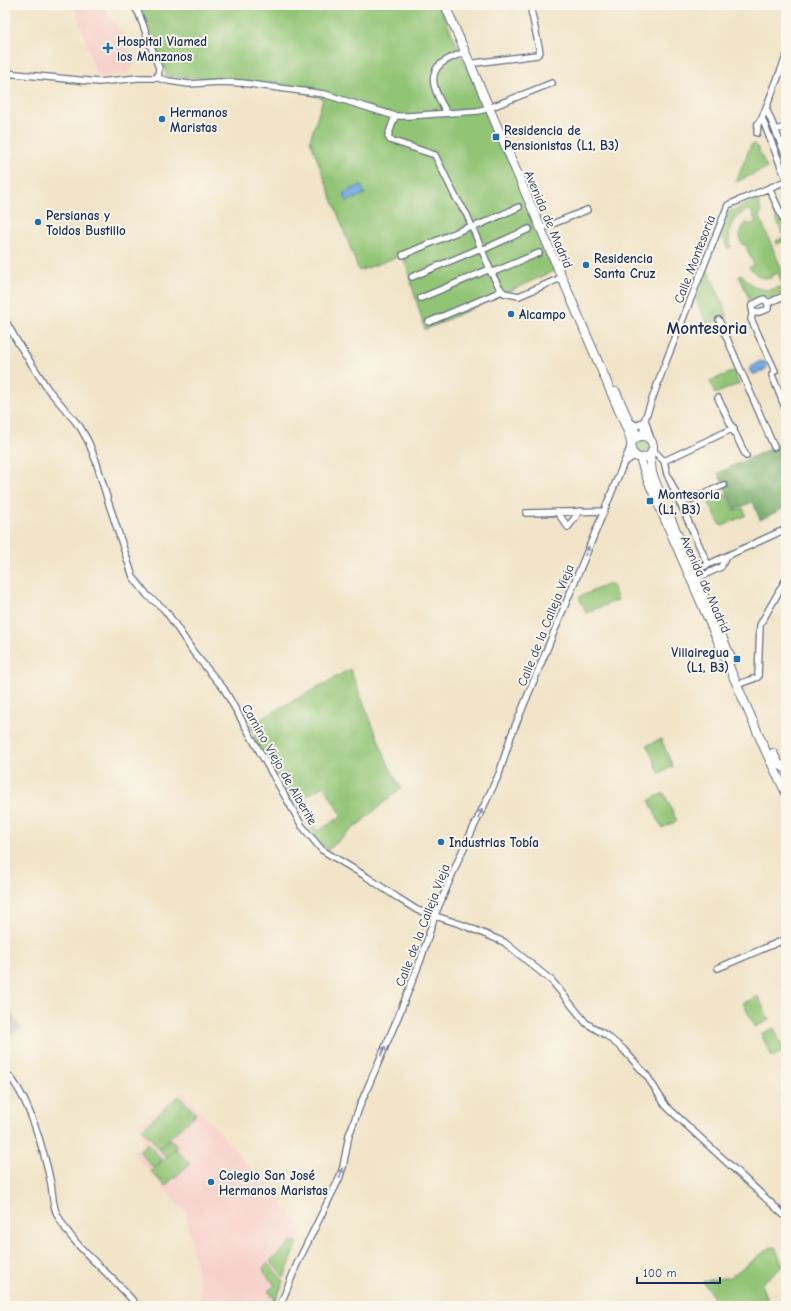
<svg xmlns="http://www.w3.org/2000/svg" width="791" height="1311" viewBox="0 0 791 1311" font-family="'Comic Neue',sans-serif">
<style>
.built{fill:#f7d0ca}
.industrial{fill:#d2bec2}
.green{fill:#91c475;stroke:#567a6a}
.forest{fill:#74aa66;stroke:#486c62}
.water{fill:#69a2d8;stroke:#42689b}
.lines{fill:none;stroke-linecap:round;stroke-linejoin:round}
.street-casing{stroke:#666e83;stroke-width:8}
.secondary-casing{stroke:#666e83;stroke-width:9}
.primary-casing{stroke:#666e83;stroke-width:10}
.street{stroke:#fff;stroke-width:5.5}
.secondary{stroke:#fff;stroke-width:7}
.primary{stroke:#fff;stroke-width:8}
.oneway{fill:#8d97ae}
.poi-dot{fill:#1f6fb2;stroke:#fbf7ec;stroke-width:1.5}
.labels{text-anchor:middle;stroke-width:4;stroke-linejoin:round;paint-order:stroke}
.poi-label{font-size:13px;font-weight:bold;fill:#1b2f5e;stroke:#fbf7ec;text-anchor:start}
.street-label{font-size:13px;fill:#1b2f5e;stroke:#fbf7ec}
.district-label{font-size:17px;font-weight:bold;fill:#1b2f5e;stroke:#fbf7ec}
</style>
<rect width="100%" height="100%" fill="#fbf7ec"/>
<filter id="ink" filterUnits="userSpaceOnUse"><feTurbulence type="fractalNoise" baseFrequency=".025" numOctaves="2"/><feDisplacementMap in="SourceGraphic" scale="8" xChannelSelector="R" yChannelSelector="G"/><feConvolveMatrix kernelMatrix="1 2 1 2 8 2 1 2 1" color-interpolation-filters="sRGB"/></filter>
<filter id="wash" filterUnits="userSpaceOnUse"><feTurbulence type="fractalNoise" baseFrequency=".012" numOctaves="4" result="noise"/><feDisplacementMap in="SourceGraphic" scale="16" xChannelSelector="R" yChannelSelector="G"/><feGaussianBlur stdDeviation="0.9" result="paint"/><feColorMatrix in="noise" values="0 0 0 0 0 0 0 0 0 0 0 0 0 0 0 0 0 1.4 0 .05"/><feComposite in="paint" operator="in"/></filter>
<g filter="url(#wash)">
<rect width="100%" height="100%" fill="#f1e4c8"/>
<path class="built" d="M74 5H104L108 14 122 33 135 63 129 72 126 73 97 77Z
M184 1092 304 1229 273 1306H199L200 1288 186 1213 132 1152 145 1143 138 1124 169 1101Z"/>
<path class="industrial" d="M5 1006 22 1028 5 1039Z"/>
<path class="green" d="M146 5H439L558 269 425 330 403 255 359 271 310 140 323 99 287 84 246 81 167 76 142 9Z
M754 144 758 148 767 168 736 182 751 145Z
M768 195H770L786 227V240L777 244 776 241 784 237 767 197 758 201 762 213 759 215 784 275 786 274V292L770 298 765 297 752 302 750 301 739 275 742 274C753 290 765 293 783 286L778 273 771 276V278C762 279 758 277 752 270H751L749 267 754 265 745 244 742 245C738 236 740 229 747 222L749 225 756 222 750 209C732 217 726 227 731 247L727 248 721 234 729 212Z
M708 270 728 316 707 325 696 299Z
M734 371 739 384 715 394 710 381Z
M635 447a7 7 0 1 1 14 0a7 7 0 1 1-14 0Z
M726 493 734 511 743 508 746 515 723 526 720 525 709 503 711 502V499Z
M611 583 618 600 586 613 579 597Z
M350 669 389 766 401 788 328 850 320 844 307 822 311 820 318 831 342 816 324 786 296 802 293 799 291 800 254 739 255 734 250 725Z
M661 739 673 767 659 773 647 745Z
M664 793 677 821 662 828 649 800Z
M758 996 769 1020 755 1027 743 1003Z
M774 1028 784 1051 772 1057 761 1034Z
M179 1096 196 1114 159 1148 142 1129Z
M171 1139 178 1146 166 1157 159 1149Z
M148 1143 162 1160 153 1168 139 1151Z
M176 1149 190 1164 165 1186 151 1171Z
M292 1241 298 1243 284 1278 270 1261Z
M771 1247H775L783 1266 761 1284 770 1306H719L703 1281 730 1277Z
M267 1263 284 1281 273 1306H266L275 1299 268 1291 275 1285 264 1272 263 1268Z"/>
<path class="forest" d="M786 441V507L760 520 753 502 735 509 718 473Z"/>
<path class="water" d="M361 185 365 194 347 202 343 193Z
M760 361 766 362 767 368 764 371C759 371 757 375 752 374L749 370 751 366Z"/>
</g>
<g filter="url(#ink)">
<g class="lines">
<defs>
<path id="street" d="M134 5 139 14 159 68 158 78
M609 5H612
M475 63 537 55 540 52 530 5
M5 73 99 82 138 78H158L169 81 189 84 219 82 242 83 324 94 395 116H408L478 111 489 108
M494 106 552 83
M766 108 786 156
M447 113C439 99 424 76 442 63 449 58 457 55 465 52
M395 116 388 136 390 140 435 155 455 196 467 215 492 274 499 287 504 293 519 296 561 278
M762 118 786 179
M775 130 786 127
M757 133 758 123 762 118 786 57
M769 188 786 225
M545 227 587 210
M472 228 519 207
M482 250 529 229
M403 255 471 226
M491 273 539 253
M412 277 481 248
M421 298 490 269
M764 299 768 303V309L756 313C753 312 751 309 752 305Z
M768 303 786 295
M753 311 751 319 775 371
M5 320 18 343 47 388 80 427 88 441 96 461 108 501 133 577 148 596 163 608 170 617 194 653 224 689 302 826 322 850 367 877 398 898 417 910 463 925 504 942 552 981 586 1023 607 1036 623 1049 647 1076 666 1106 786 1217
M719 320 774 447
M429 322 502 291
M772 375 786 410
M718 398 746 456
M629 421 637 426 645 420
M646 423 651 440
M642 436 645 419 663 369 728 205 786 181
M653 450 664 461
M624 463 634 456
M680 504 724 485
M557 512 568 527 580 511
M526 513 604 511
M708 565 667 474 664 461 734 428
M694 571 786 529
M698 578 721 567 726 557
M742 683 758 677 760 625 786 579
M718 968 786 939
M5 1072C28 1092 45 1155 51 1184 53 1195 52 1204 57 1214 74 1250 113 1274 137 1306
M280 1306 297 1264 339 1179 343 1167 349 1135 361 1103 398 1017 421 959 435 915 460 856 499 774 511 736 630 448"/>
<path id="secondary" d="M785 1306 786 1305"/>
<path id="primary" d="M445 5 629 434 631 443
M616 392 630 424 638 436
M631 447a11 11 0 1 1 22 0a11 11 0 1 1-22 0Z
M650 455 652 473 659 491
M640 458 647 478 767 754 786 793
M670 517 732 660
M773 753 778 763 786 769"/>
</defs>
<use href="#street" class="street-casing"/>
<use href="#secondary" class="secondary-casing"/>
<use href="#primary" class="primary-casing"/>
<use href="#street" class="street"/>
<use href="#secondary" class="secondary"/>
<use href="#primary" class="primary"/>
</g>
<defs><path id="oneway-solid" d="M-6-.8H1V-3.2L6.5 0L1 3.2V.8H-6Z"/></defs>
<g class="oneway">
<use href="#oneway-solid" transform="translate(587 551) rotate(-68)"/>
<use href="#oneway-solid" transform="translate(480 814) rotate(-65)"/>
<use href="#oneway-solid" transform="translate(383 1051) rotate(-66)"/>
<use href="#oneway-solid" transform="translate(341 1173) rotate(-71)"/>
</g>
</g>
<g class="poi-dot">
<path d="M106 42h4v4h4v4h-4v4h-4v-4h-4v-4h4z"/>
<circle cx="162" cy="119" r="4"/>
<rect x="492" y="133" width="8" height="8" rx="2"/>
<circle cx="38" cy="222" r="4"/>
<circle cx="586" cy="265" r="4"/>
<circle cx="511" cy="314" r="4"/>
<rect x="646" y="497" width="8" height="8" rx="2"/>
<rect x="733" y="655" width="8" height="8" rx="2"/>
<circle cx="441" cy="842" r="4"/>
<circle cx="211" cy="1182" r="4"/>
</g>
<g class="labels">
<g class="poi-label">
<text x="117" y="46">Hospital Viamed<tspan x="117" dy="15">los Manzanos</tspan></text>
<text x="170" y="117">Hermanos<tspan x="170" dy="15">Maristas</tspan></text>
<text x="504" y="135">Residencia de<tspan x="504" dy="15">Pensionistas (L1, B3)</tspan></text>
<text x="46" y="220">Persianas y<tspan x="46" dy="15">Toldos Bustillo</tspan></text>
<text x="594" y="263">Residencia<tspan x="594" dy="15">Santa Cruz</tspan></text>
<text x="519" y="319">Alcampo</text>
<text x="658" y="499">Montesoria<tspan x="658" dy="15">(L1, B3)</tspan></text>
<text x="729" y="657" text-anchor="end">Villairegua<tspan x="729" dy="15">(L1, B3)</tspan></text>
<text x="449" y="847">Industrias Tobía</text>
<text x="219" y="1180">Colegio San José<tspan x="219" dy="15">Hermanos Maristas</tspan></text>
</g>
<g class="street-label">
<text transform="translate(549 219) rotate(67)" y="5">Avenida de Madrid</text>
<text transform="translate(694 259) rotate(-69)" y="5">Calle Montesoria</text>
<text transform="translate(706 584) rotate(66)" y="5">Avenida de Madrid</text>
<text transform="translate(545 625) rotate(-68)" y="5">Calle de la Calleja Vieja</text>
<text transform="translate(280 764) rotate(60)" y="5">Camino Viejo de Alberite</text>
<text transform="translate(422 925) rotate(-69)" y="5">Calle de la Calleja Vieja</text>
</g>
<g class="district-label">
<text x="707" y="334">Montesoria</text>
</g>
</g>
<rect width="791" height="1311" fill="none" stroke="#fbf7ec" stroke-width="20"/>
<path d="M637 1277v6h83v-6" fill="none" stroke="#1b2f5e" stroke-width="2"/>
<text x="643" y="1277" font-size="12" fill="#1b2f5e" stroke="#fbf7ec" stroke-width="3" paint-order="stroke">100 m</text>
</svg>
